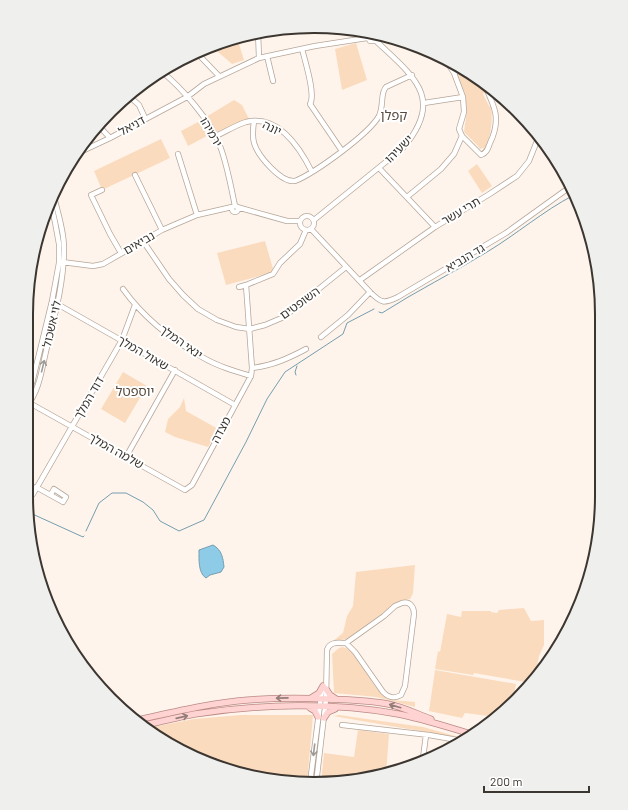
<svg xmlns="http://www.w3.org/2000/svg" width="628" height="810" viewBox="0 0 628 810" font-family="Barlow,'Noto Sans Hebrew',sans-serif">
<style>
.green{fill:#fbdbbe}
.water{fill:#8ecbe7;stroke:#759eb0}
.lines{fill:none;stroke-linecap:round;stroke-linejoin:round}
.stream{stroke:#759eb0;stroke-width:1}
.minor-casing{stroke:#b5a699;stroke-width:6}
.major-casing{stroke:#ba8984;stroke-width:7}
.minor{stroke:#fff;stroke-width:4.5}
.major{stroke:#fed3d1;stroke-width:5.5}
.oneway{stroke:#9e9a98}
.oneway2{stroke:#937d78}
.labels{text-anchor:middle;stroke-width:4;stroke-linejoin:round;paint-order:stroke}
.street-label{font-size:12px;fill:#3c3630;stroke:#fff}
.neighbourhood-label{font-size:13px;fill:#574a3e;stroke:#fff}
.rim{fill:none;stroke:#3c3630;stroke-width:2}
</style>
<rect width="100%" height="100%" fill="#fef4eb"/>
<path class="green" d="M237 38 244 60 232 64 211 46Z
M356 43 367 80 342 90 335 49Z
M447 60 478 78 485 92 483 94 489 106 491 107C493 121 491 134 486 147L480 149 478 146 464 132 467 110 465 93Z
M234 100 242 105 249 119 217 133 206 117Z
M200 121 207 136 188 146 181 131Z
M161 139 170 158 102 190 94 171Z
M477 164 492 186 482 193 468 171Z
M265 241 274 272 226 285 217 253Z
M123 372 147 386 125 423 101 409Z
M184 398 186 411 218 429 208 447 175 437 165 432 168 419 180 407Z
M415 565 413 593 410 599 396 603 349 639 333 641 343 633 347 616 353 606 356 572Z
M524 608 531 621 544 620V645L539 656 535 678 531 683 474 673 473 675 435 669 438 651 440 652 447 614 461 617 462 611H491V612L497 613 499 610Z
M343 647C361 652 370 689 388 698 391 701 409 701 415 702V707L376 697 334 693 332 654 339 648Z
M435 670 516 684 512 704 496 717 465 713 462 718 429 711Z
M240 715H313L307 783 240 774 170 746 148 728 194 719Z
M339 715 423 727 466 739 333 716Z
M358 730 389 734 386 774 321 783 324 753 354 757Z"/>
<path class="water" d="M213 545C222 550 223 558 224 567L221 572 210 575 206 578C198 573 199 559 199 550Z"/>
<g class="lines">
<path class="stream" d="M379 312 382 313C416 291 453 273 487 252 517 234 543 211 574 195
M296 375 295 372 297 366
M28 512 83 537 84 536
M86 531 99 503 112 493H126L143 502 153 510 160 521 179 531 204 520 246 442 267 399 285 372 343 334 347 323 374 309"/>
<defs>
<path id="minor" d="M369 31 367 36 370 41H374L376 39 377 34
M258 32 259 58
M302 49C305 61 316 95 310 104L342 151
M196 52 219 76
M267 56 273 81
M445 59 454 73 463 97 464 112 459 129 462 136 481 155C487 153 488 148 490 143 502 118 494 105 483 82
M161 71C182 88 211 121 220 146 227 164 231 187 235 206
M454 73 462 68
M130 97 139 105 145 118
M424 103 463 97
M254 121C253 128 252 136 254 143 258 156 281 183 295 181 315 173 369 134 379 116 384 106 380 93 386 87L412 75
M99 126 110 138
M216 136C225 132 236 125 246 122 278 114 300 148 312 172
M537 141 542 145 563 174
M78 153 110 138 187 97 204 84 259 58 315 46 367 38
M178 154 197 215
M379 168 435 227
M135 175 162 230
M102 190 91 195 110 234 121 253
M407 197 441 169 454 154 462 136
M232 209a3 3 0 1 1 6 0a3 3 0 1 1-6 0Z
M237 207 287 221H300
M300 223a7 7 0 1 1 14 0a7 7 0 1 1-14 0Z
M314 220 403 148C446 98 413 76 375 40
M311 229 370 292C381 303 384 304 398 297L506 233 570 187
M143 241 169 279 183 295 198 309 217 320 236 327 250 329 265 325 284 317 346 267
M62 262 93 266 103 264 162 230 197 215 232 207
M360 280 435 227 488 195 517 176 529 161 539 136
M239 287 246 285 273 274 280 263 300 244 306 230
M123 289C143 317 172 340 202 357 217 366 234 371 251 376
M52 301 235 405
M321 337 348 315 370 292
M252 368C272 366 289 358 306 349
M26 395 32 383 52 301 59 263V244L55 222 51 204
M26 401 185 490 192 485 251 376 252 368 246 285
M26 407C40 391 42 367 47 347 55 315 64 282 64 248 64 231 58 213 54 197
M126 457 175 370
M36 487 63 502 66 497 54 489 51 494
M33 494 122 340 135 305
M402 603C410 601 414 607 414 614L405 686 401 695C394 699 389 698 383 692L355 652 346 643 384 616 395 606Z
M342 725 429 735 463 741
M423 758 426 735
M310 783 322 689
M316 784 326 699 327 650C330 641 338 643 346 643"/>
<path id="major" d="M326 689 330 695 336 699
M311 698 319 693 323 686
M310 708 315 711 318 717
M324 718 328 712 335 709
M137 720C174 712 210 703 248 700 274 698 301 698 327 699 348 700 368 700 388 704 403 707 417 714 431 719
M144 725C161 722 178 717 195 714 260 704 334 702 398 714 424 719 450 728 475 735"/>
</defs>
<use href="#minor" class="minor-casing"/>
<use href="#major" class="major-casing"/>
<use href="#minor" class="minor"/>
<use href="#major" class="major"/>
</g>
<defs><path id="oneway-shaft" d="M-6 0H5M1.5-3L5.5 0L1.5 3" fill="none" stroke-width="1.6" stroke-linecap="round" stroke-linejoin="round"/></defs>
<g class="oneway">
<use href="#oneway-shaft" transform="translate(43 366) rotate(-76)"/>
<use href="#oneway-shaft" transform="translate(314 750) rotate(97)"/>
</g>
<g class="oneway2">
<use href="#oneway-shaft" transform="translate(282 698) rotate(179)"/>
<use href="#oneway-shaft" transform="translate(395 706) rotate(-164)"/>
<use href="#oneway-shaft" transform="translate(182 717) rotate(-13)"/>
</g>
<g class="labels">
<g class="street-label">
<text transform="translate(132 126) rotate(-29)" y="4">דניאל</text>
<text transform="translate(272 128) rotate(26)" y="4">יונה</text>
<text transform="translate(211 132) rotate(60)" y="4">ירמיהו</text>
<text transform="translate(399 149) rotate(-45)" y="4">ישעיהו</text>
<text transform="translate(461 211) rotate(-31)" y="4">תרי עשר</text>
<text transform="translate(139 243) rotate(-30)" y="4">נביאים</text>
<text transform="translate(465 258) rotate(-31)" y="4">גד הנביא</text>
<text transform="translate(300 303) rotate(-36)" y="4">השופטים</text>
<text transform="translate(52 324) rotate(-77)" y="4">לוי אשכול</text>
<text transform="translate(181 342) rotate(35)" y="4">ינאי המלך</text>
<text transform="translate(143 353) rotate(30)" y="4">שאול המלך</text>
<text transform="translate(89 398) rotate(-60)" y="4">דוד המלך</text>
<text transform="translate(221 430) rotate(-62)" y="4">מצדה</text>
<text transform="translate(116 451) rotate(29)" y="4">שלמה המלך</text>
</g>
<g class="neighbourhood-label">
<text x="394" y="120">קפלן</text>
<text x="135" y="396">יוספטל</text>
</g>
</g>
<path d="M0 0H628V810H0ZM314 33H314A281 281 0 0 1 595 314V496A281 281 0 0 1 314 777H314A281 281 0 0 1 33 496V314A281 281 0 0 1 314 33Z" fill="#efefee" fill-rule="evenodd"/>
<path class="rim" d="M314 33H314A281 281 0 0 1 595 314V496A281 281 0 0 1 314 777H314A281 281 0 0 1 33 496V314A281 281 0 0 1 314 33Z"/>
<path d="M484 786v6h105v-6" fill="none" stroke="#3c3630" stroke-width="2"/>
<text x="490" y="786" font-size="12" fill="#3c3630" stroke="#ffffff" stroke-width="3" paint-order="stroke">200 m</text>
</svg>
